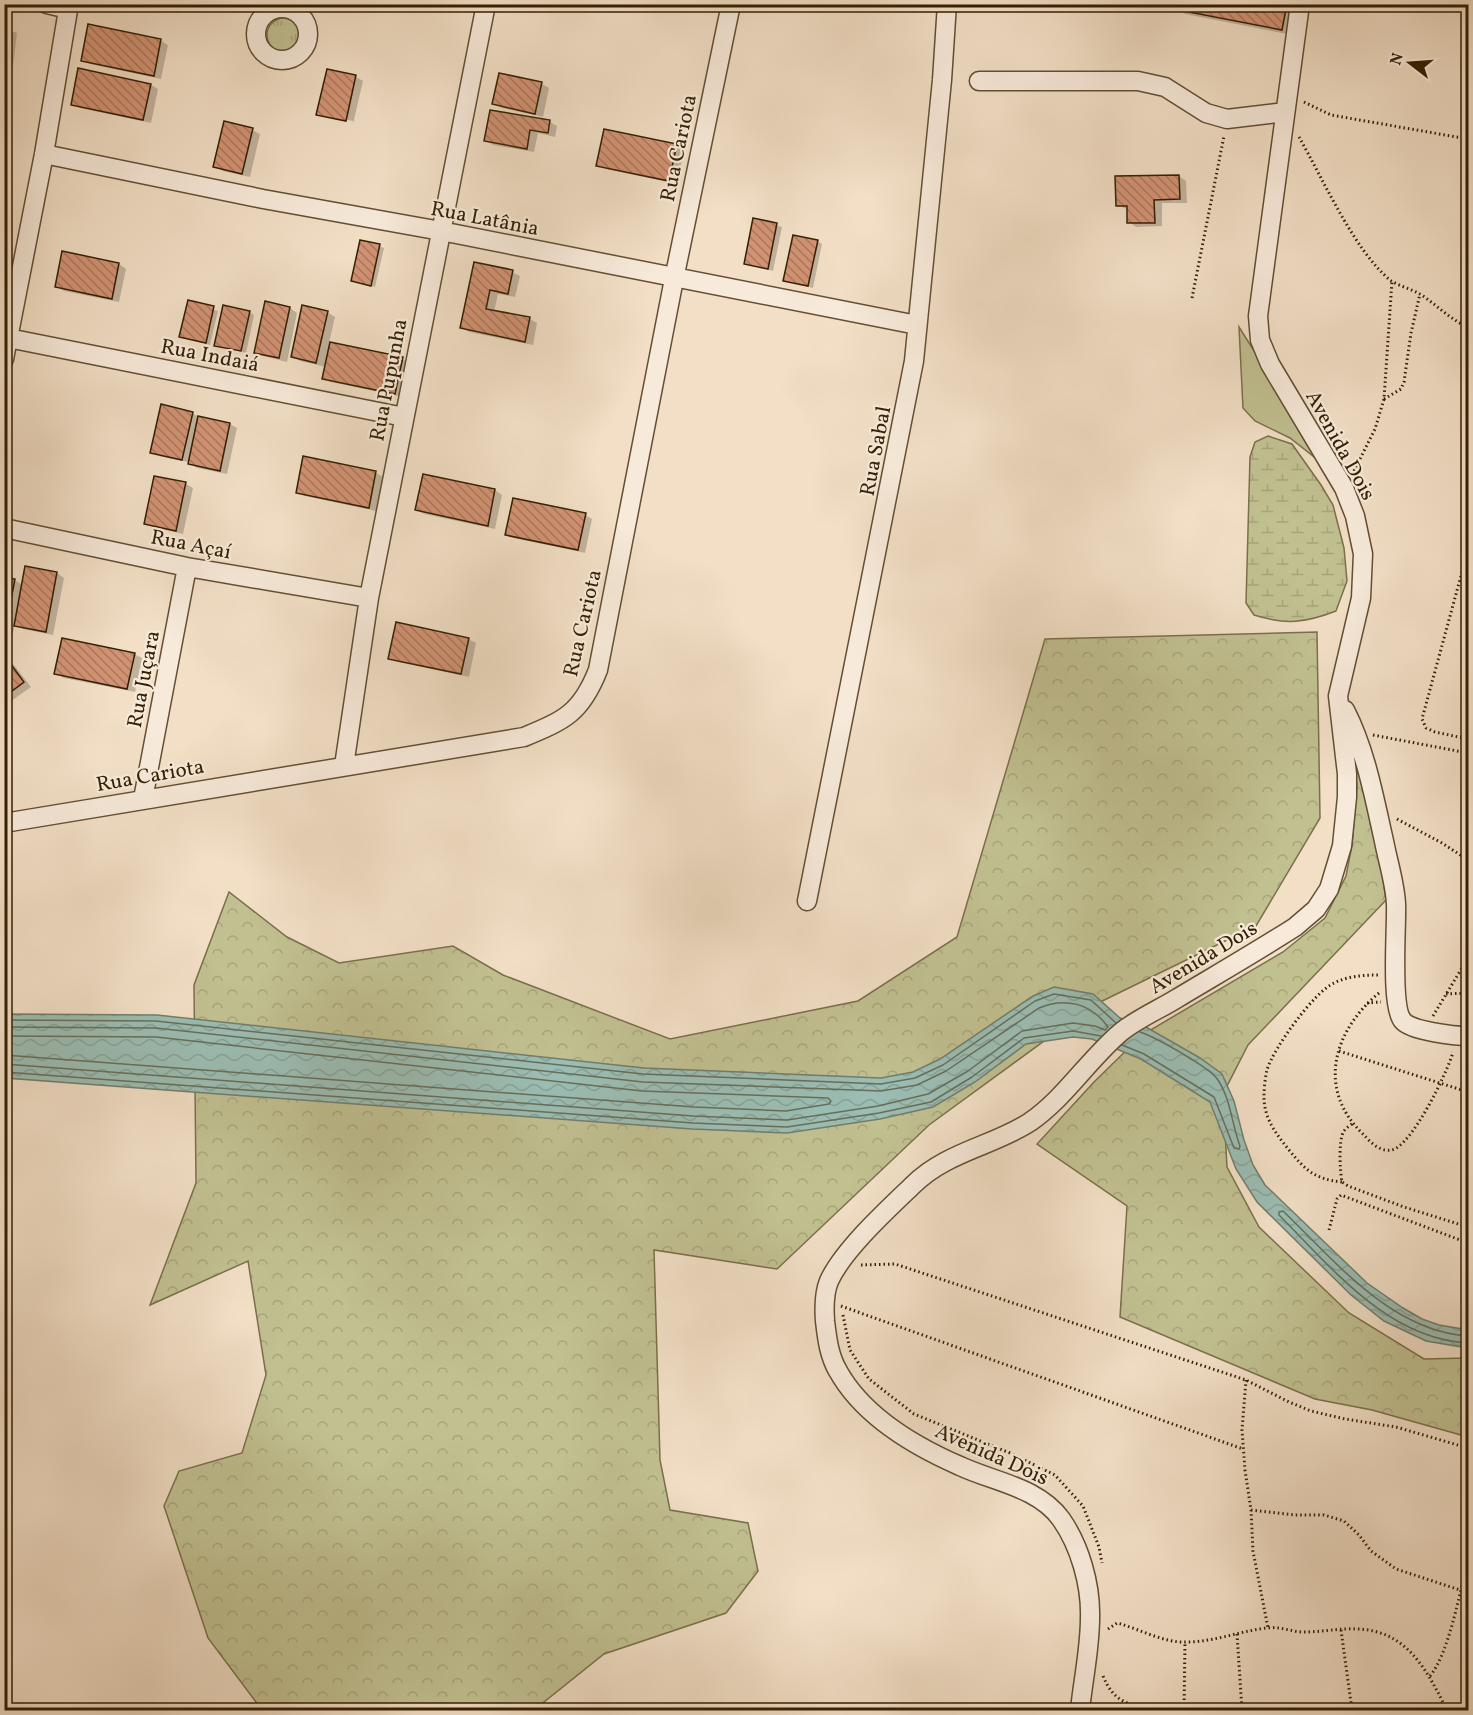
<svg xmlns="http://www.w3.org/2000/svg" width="1473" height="1715" viewBox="0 0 1473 1715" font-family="Vollkorn,serif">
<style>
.green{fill:#c1c091;stroke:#7a704a;stroke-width:1.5}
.forest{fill:url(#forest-crowns);stroke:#7a704a;stroke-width:1.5}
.wetland{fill:url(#wetland-marsh);stroke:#7a704a;stroke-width:1.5}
.park{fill:url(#park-tufts);stroke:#7a704a;stroke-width:1.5}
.water{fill:url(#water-waves);stroke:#717e6c;stroke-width:1.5}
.shadow{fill:#0003}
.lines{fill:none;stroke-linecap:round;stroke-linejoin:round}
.shore{stroke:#676e5a;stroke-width:1.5}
.building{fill:url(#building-back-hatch);stroke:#331f02;stroke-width:1.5}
.minor-casing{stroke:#634f33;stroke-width:21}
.path{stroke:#331f02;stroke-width:3;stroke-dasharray:1.5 3;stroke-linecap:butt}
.minor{stroke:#f7eada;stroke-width:18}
.labels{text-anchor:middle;stroke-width:4.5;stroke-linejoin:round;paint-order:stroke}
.street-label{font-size:21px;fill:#331f02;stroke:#f7eada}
</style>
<defs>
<pattern id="forest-crowns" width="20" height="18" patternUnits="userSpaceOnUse" patternTransform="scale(1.5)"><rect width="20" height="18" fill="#c1c091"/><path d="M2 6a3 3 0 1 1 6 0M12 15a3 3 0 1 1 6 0" fill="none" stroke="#a6a57b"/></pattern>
<pattern id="wetland-marsh" width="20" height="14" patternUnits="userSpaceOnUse" patternTransform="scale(1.5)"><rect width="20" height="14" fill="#c1c091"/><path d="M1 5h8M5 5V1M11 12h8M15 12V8" fill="none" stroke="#a6a57b"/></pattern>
<pattern id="park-tufts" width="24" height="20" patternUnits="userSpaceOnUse" patternTransform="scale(1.5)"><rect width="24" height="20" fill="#c1c091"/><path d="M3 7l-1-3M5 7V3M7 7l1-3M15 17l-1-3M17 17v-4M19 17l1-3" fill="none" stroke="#a6a57b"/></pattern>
<pattern id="water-waves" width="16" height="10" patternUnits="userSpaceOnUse" patternTransform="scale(1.5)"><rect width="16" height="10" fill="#9bbdb3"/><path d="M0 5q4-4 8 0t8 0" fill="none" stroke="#86a298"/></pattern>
<pattern id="building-back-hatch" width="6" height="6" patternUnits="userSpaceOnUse" patternTransform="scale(1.5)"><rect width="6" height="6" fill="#d29374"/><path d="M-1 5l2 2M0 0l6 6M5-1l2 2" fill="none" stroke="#ab775d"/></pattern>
</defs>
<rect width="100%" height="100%" fill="#f2dfc6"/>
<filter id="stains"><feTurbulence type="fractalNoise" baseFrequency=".00333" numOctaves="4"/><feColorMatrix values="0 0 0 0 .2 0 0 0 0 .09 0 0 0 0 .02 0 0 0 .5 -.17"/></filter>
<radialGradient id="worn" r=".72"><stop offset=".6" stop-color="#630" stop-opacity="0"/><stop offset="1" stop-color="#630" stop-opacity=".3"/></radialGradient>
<path class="green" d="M1239 327 1328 468 1290 438 1255 421 1243 408Z"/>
<path class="forest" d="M1317 632 1320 818 1256 926 1092 1006 929 1125 777 1269 654 1250 660 1460 670 1510 748 1523 758 1571 726 1613 604 1654 534 1710H262L208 1638 164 1506 179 1471 242 1453 266 1375 248 1261 150 1305 196 1183 194 985 229 892 287 937 339 963 453 946 503 975 670 1039 858 1001 957 937 1045 639Z
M1348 725 1376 830 1386 900 1248 1045 1223 1094 1227 1167 1259 1227 1349 1313 1424 1359 1468 1358V1437L1372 1410 1315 1399 1120 1317 1127 1206 1037 1144 1094 1082 1142 1035 1283 952 1325 918 1346 876 1352 845 1357 785Z"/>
<path class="wetland" d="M1268 436 1292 444 1321 485 1333 505 1344 548 1347 581 1336 611C1305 623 1286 625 1254 615L1246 603 1250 457 1255 442Z"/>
<path class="park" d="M267 35a17 17 0 1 1 34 0a17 17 0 1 1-34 0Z"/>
<path class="water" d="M1054 987 1093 994 1120 1018 1146 1027 1200 1058 1222 1074 1234 1101 1244 1140 1253 1165 1265 1185 1367 1283 1403 1308 1422 1319 1439 1325 1468 1330V1348L1426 1341 1384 1321 1351 1295 1257 1202 1236 1169 1210 1102 1141 1059 1092 1039 1073 1037 1026 1044 975 1082 933 1107 880 1119 787 1133 692 1129 5 1078V1014L157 1015 644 1068 881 1078 913 1072 940 1059 1033 996Z"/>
<path class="shadow" d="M142 4H179L178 13Z
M1175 4H1298L1292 35 1185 14 1175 8Z
M90 26 161 41 168 45 161 79 90 64 82 60Z
M4 28 17 33 11 82 4 81Z
M356 77 363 81 353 124V121L324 115V117L318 114Z
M542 84 549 88 543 117 502 108 494 104Z
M151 85 158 89 151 123 80 108 73 104Z
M550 122 557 126 555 137 538 133 534 152 493 145 486 140Z
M252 130 260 134 250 177 223 171 215 166Z
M676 146 684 150 677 184 606 169 598 165Z
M4 166 8 168 4 187Z
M1179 176 1186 181 1187 203H1162V226L1136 227 1129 222V210L1117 205Z
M754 220 782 227 773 271 745 263Z
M817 241 822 244 813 288 785 281Z
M379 246 384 248 375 287 353 281Z
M119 264 126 269 119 302 64 291 57 286Z
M475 264 512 272 520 276 515 297 498 294 494 312 530 319 537 323 533 345 469 332 462 328Z
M189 302 218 311 210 345 181 336Z
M266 303 290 308 297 313 287 362 263 356 255 352Z
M249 312 254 315 246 353 216 345Z
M327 312 335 317 329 343 402 359 410 363 403 397 331 382 324 378 326 367 300 361 293 357Z
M192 413 200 418 230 424 237 428 227 474 197 468 188 462 159 456 152 452Z
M305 458 376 473 383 477 376 511 305 496 297 492Z
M424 476 495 490 502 495 495 529 424 514 417 510Z
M155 477 186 484 193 488 183 534 153 527 145 523Z
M585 515 592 519 585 553 514 538 507 534Z
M4 537 7 539 4 553Z
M57 573 64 578 53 635 23 629 15 624 11 642 4 641V579L14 580 23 585Z
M468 639 476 643 469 677 398 662 390 658Z
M134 654 142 658 135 692 64 678 56 673Z
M7 660 14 665 31 687 4 706V662Z"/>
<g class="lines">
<path class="shore" d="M4 1020 156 1021 643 1074 881 1084 915 1078 943 1065 1035 1001 1054 994 1091 1000 1116 1023
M4 1027 156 1028 643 1082 881 1091 917 1085 946 1071 1039 1008C1065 997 1091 1003 1108 1027L1105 1030 1095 1026 1073 1023 1022 1031 968 1071 928 1094 878 1106 787 1120 693 1116 4 1064
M4 1036 156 1037 642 1091 828 1098 831 1101 829 1104 786 1111 694 1107 4 1055
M1122 1045 1144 1054 1214 1097 1234 1148 1239 1149 1240 1146C1232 1125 1231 1100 1218 1080 1211 1068 1155 1037 1140 1032
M4 1072 693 1123 787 1127 879 1113 931 1102 972 1077 1024 1038 1073 1031 1101 1036
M1468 1336C1391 1331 1335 1261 1283 1211L1279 1212V1215C1332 1268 1388 1339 1468 1343"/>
</g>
<path class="building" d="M1174 4H1287L1282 30 1173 9Z
M88 24 161 39 154 76 81 61Z
M4 26 10 27 4 69Z
M78 68 151 84 143 120 71 105Z
M327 69 356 75 346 121 316 115Z
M499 73 542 82 535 114 492 104Z
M490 110 550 120 548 133 530 130 527 149 484 141Z
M224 121 253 128 242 174 213 167Z
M604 129 677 144 669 181 596 166Z
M1179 175 1180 199 1154 200 1155 223H1127V206H1116L1115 176Z
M753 218 777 223 768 269 744 264Z
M793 235 818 240 808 286 783 281Z
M360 240 380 244 371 286 351 281Z
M62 251 119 263 112 299 55 287Z
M474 262 513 270 508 294 490 290 486 309 530 317 525 342 460 328Z
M188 300 214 306 206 343 179 337Z
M265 301 290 307 279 358 254 353Z
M223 305 250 311 241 351 214 346Z
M302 305 328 311 316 363 291 357Z
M330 342 403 357 395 394 322 379Z
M161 404 193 412 182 460 150 453Z
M198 416 230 423 220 471 188 464Z
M303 456 376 471 369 508 296 493Z
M423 474 495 489 488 526 415 510Z
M154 476 186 482 176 531 144 524Z
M513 498 586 513 578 550 505 535Z
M25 566 57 572 46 632 14 626Z
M4 577 15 579 4 636Z
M396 622 469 638 461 674 388 659Z
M62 638 135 653 127 689 54 674Z
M7 659 24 682 4 697V660Z"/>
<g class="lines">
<defs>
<path id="minor" d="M47 4 68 9
M256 34a26 26 0 1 1 52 0a26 26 0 1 1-52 0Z
M979 81H1138L1165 87 1206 113 1227 119 1285 112
M44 154 263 199 441 231 917 325
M8 338 404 417
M4 359 44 154 69 4
M4 528 187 567 369 598
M1345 710C1366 751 1374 797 1384 841 1388 862 1395 883 1396 904 1397 927 1390 1007 1403 1021 1411 1031 1455 1036 1468 1036
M344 766 369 598 486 4
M143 799 187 567
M4 823 524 737C565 720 581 713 598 670L674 279 731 4
M807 901 914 361 942 80 947 4
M1080 1710C1083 1680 1090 1649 1090 1618 1091 1585 1080 1546 1061 1519 1038 1487 994 1482 960 1466 914 1446 863 1416 838 1371 829 1356 827 1338 825 1321 824 1307 824 1293 829 1281 843 1250 888 1209 913 1185 946 1152 993 1146 1030 1122 1065 1098 1088 1060 1121 1032 1137 1019 1158 1010 1176 999 1216 975 1256 952 1295 927L1316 909 1329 889 1342 846 1347 797V774L1338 696 1361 598 1363 554 1355 516 1344 488 1270 364 1260 340 1258 316 1300 4"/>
</defs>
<use href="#minor" class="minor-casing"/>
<path class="path" d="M1460 4 1468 11
M1304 102 1331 115 1468 139
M1299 137C1323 179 1354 250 1390 280 1400 287 1413 289 1423 296 1439 307 1451 320 1468 327
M1192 298 1224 136
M1384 399 1401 389 1404 382 1411 333 1420 294
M1354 471 1375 429 1384 399 1392 281
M1468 550 1422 719 1426 728 1435 732 1468 739
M1373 735 1468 753
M1397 819 1442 843 1468 860
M1379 993C1333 1031 1316 1090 1364 1135 1370 1142 1380 1152 1391 1150 1411 1148 1448 1071 1453 1052
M1446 994 1468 993
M1367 1003 1381 1002
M1433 1016 1468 958
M1462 1019 1468 1001
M1339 1051 1468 1092
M1352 1124C1349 1126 1346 1128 1344 1131 1338 1140 1340 1171 1342 1182L1348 1186 1404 1207 1468 1227
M1342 1182C1315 1179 1306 1171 1289 1150 1277 1135 1264 1119 1264 1097 1264 1089 1265 1078 1267 1070 1273 1049 1314 992 1334 983 1348 976 1364 975 1379 975
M1329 1230 1337 1199 1341 1195 1468 1243
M861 1265 895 1264 1246 1380 1289 1402 1311 1411 1345 1419 1396 1427 1468 1448
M841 1306 1243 1449
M843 1315 850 1350 869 1379 914 1414 1010 1453 1055 1475 1083 1506 1099 1547 1102 1563
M1246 1380 1242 1430 1245 1470 1251 1510 1253 1551 1268 1628
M1251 1510 1295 1515H1324L1344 1521 1359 1535 1371 1551 1396 1569 1460 1590 1468 1595
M1108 1629 1117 1623 1121 1624C1141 1630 1165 1643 1186 1642 1214 1642 1240 1631 1267 1628 1280 1626 1291 1632 1304 1632 1322 1632 1340 1628 1358 1629 1408 1631 1427 1671 1447 1710
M1341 1630 1352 1710
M1237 1634 1242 1710
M1103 1676C1113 1700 1125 1704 1149 1709L1443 1704
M1430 1676C1449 1653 1459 1594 1468 1562
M1184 1709 1185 1643"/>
<use href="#minor" class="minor"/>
</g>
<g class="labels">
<g class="street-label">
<text transform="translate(678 148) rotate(-78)" y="7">Rua Cariota</text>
<text transform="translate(485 218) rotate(11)" y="7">Rua Latânia</text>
<text transform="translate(210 355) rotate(11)" y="7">Rua Indaiá</text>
<text transform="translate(388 380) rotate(-79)" y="7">Rua Pupunha</text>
<text transform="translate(1341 445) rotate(61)" y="7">Avenida Dois</text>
<text transform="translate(875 451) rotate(-79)" y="7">Rua Sabal</text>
<text transform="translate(191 544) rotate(11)" y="7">Rua Açaí</text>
<text transform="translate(582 623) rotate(-77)" y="7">Rua Cariota</text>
<text transform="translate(143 679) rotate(-79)" y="7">Rua Juçara</text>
<text transform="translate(150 775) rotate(-10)" y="7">Rua Cariota</text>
<text transform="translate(1203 957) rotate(-31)" y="7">Avenida Dois</text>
<text transform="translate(992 1454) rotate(24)" y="7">Avenida Dois</text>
</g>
</g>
<rect width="1473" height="1715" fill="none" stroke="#f2dfc6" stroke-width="24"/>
<rect x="6" y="6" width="1461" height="1703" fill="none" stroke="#331f02" stroke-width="3"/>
<rect x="12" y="12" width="1449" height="1691" fill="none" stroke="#331f02" stroke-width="1.5"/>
<g transform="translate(1410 63) rotate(287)" stroke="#f7eada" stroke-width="4.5" paint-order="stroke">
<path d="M0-4.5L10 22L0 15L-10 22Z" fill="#331f02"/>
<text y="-9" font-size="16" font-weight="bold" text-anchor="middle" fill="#331f02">N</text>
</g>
<rect width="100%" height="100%" filter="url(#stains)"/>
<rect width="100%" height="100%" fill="url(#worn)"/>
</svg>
